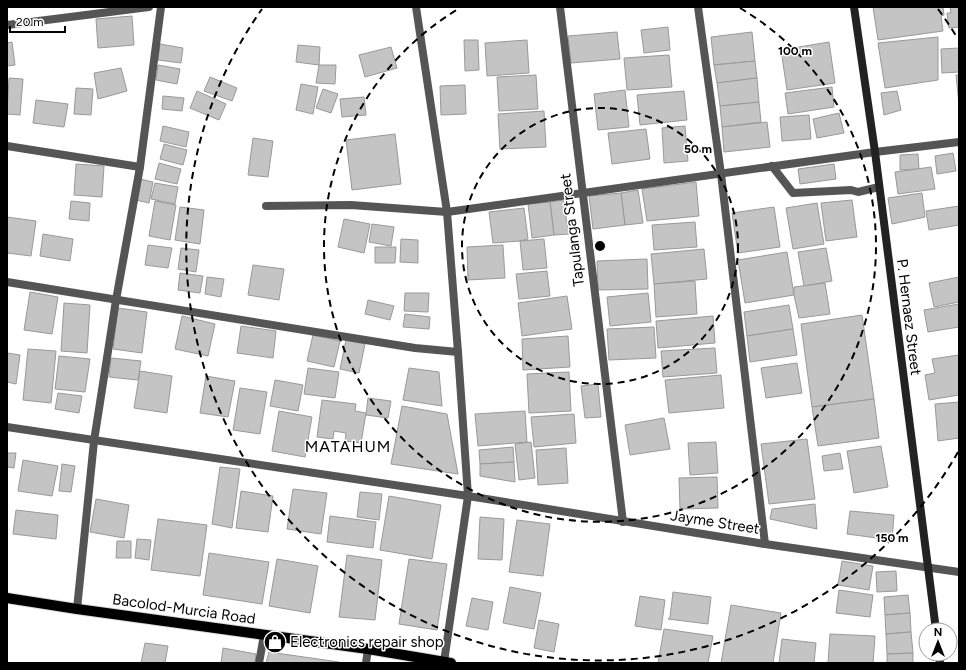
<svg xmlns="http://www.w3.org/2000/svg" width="966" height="670" font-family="Figtree,sans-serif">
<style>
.building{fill:#c4c4c4;stroke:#999}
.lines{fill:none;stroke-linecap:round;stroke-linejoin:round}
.primary-casing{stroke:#dbdbdb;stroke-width:12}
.service{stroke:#555;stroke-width:8}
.minor{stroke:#555;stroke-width:8}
.secondary{stroke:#222;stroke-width:8}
.primary{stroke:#000;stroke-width:10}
.ring{fill:none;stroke:#000;stroke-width:2;stroke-dasharray:7 5}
.labels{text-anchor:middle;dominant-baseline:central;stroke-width:3;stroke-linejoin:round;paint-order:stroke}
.street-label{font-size:15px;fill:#000;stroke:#fff}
.poi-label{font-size:15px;fill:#000;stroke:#fff;text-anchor:start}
.neighbourhood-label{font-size:16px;letter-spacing:1px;fill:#000;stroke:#fff}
.centre{fill:#000;stroke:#fff;stroke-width:2}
.ring-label{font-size:12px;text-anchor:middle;font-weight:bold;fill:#000;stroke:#fff;stroke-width:3;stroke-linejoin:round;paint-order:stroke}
</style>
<rect width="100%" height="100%" fill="#fff"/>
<g class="building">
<path d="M873,7H943L944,15L941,16L943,31L878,40Z"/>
<path d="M950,7H959V27L949,28L947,13H951Z"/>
<path d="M132,16L134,45L98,48L96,19Z"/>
<path d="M668,27L670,50L644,53L641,30Z"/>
<path d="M617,32L620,59L571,63L568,36Z"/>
<path d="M752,32L755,61L714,65L711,37Z"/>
<path d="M938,37V80L885,88L878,43Z"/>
<path d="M464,40H478L479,70L465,71Z"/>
<path d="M527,40L529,73L487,76L485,43Z"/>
<path d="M12,42L15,65L7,66V43Z"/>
<path d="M829,42L835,83L787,90L781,50Z"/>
<path d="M160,44L183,48L181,63L158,60Z"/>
<path d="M298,45L320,47L319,65L296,62Z"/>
<path d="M391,47L397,68L365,77L359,55Z"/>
<path d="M959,48V72L942,73L941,49Z"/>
<path d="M669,55L672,87L627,90L624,58Z"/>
<path d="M755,61L757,78L717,83L714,65Z"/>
<path d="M158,65L180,69L177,84L156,80Z"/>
<path d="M319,65H336L335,84L316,83Z"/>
<path d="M121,68L127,91L98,99L94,73Z"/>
<path d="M536,75L538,109L499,111L497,77Z"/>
<path d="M956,75H959V104Z"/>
<path d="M210,77L237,88L232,101L204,91Z"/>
<path d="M9,78L23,79L20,115L7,114Z"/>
<path d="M757,78L759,102L720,106L717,83Z"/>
<path d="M301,84L318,87L313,114L296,110Z"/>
<path d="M465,85L466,114L441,115L440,86Z"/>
<path d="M832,87L834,107L788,114L785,93Z"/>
<path d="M76,88L93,89L91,115L74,114Z"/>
<path d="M323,89L338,94L331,113L316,108Z"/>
<path d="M625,90L629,127L598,130L594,94Z"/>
<path d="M197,91L226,104L219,120L190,108Z"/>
<path d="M684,91L687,120L640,125L637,95Z"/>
<path d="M897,91L901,110L884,115L881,93Z"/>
<path d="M163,96L184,98L182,111L162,109Z"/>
<path d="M364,97L366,115L342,117L340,99Z"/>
<path d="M36,100L68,104L64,127L33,123Z"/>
<path d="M759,102L761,122L722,127L720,106Z"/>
<path d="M544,111L546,147L500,149L498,114Z"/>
<path d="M839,113L844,133L817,138L813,119Z"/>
<path d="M809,115L811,139L782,141L780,117Z"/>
<path d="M767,122L770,147L724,152L722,127Z"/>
<path d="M163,126L189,132L186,147L160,141Z"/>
<path d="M685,126L688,161L664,163L662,128Z"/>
<path d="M646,129L650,159L612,164L608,133Z"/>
<path d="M395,134L401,184L352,190L346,140Z"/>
<path d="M253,138L273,141L268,177L248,175Z"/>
<path d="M164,144L187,150L183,165L160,159Z"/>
<path d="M953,153L956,171L937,174L935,156Z"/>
<path d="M918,154L919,169L900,170V155Z"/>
<path d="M159,163L181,169L177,184L155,179Z"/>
<path d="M76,164L104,166L102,197L74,195Z"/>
<path d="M834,164L836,179L800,184L798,169Z"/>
<path d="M931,167L935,189L898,194L895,172Z"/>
<path d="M140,179L153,182L149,203L136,200Z"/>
<path d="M696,182L699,216L647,221L642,189Z"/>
<path d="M155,183L178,187L175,204L151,199Z"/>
<path d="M638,190L643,223L625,225L621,193Z"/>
<path d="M621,193L625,225L593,229L589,196Z"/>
<path d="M922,193L925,217L892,224L888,198Z"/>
<path d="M563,200L569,234L554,235L550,202Z"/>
<path d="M852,200L857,237L826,241L821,203Z"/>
<path d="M71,201L90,203L89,221L69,219Z"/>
<path d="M155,201L176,205L170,240L149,236Z"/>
<path d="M550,202L554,235L532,238L528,204Z"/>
<path d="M817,203L824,244L793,249L786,208Z"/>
<path d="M959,206V225L929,230L926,211Z"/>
<path d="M180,207L204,210L200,244L175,240Z"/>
<path d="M774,207L780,247L738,253L732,213Z"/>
<path d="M524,208L528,239L520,241L493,243L489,212Z"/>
<path d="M7,217L36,221L31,256L7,253Z"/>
<path d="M344,219L370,224L364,253L338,247Z"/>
<path d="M695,222L697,247L654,250L652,225Z"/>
<path d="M372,224L394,227L391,246L369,242Z"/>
<path d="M43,234L73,239L70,261L40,256Z"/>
<path d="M401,239L418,240V263L400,262Z"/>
<path d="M544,239L547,268L523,270L520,241Z"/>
<path d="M148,245L172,248L168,268L145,265Z"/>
<path d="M503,245L505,278L468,280L467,247Z"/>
<path d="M375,247H396L395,263H375Z"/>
<path d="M181,248L199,250L196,272L178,269Z"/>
<path d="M826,248L832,281L804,286L798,252Z"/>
<path d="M704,249L707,279L654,284L651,254Z"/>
<path d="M787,252L794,295L745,303L738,260Z"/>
<path d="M647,259L648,289L598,290L597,261Z"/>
<path d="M253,265L284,269L279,300L248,295Z"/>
<path d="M547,271L550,296L519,299L516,274Z"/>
<path d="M180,273L203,276L200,293L178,290Z"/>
<path d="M207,277L224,279L221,297L205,294Z"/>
<path d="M959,277V302L934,307L929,283Z"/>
<path d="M695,281L697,314L656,317L654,284Z"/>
<path d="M825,283L830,314L799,318L794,295V287Z"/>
<path d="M30,292L58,297L52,334L24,330Z"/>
<path d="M405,293H429L428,312L404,311Z"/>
<path d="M648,293L651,322L610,326L607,297Z"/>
<path d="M567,296L572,329L522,336L518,303Z"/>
<path d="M368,300L394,306L390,320L365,314Z"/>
<path d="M64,303L90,305L87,353L61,351Z"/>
<path d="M959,304V327L928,332L924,310Z"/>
<path d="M789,305L793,329L747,336L744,312Z"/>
<path d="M118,308L147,312L142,353L113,349Z"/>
<path d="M405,314L430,317L429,329L403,327Z"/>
<path d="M862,315L874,399L812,407L801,324Z"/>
<path d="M182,316L215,324L208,356L175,349Z"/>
<path d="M713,316L715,343L658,348L656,321Z"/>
<path d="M241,326L276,331L273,358L237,353Z"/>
<path d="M654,327L656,358L609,360L607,329Z"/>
<path d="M793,329L797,355L750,362L747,336Z"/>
<path d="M313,335L340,341L334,367L307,361Z"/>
<path d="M568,336L570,367L523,370L522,339Z"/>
<path d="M346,340L365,344L359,373L340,369Z"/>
<path d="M715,348L717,373L663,377L661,351Z"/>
<path d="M28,349L56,351L51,403L23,400Z"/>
<path d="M7,353L20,355L16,384L7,382Z"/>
<path d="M959,355V395L929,400L925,375L935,373L932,359Z"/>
<path d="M59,356L90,359L85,392L55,389Z"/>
<path d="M111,358L141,361L138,380L109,377Z"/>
<path d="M797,363L802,393L766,398L761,368Z"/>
<path d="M308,368L339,372L335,398L304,394Z"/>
<path d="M409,368L439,372L442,406L403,400Z"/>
<path d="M140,371L172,376L167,413L134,408Z"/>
<path d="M569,372L571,411L529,413L527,374Z"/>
<path d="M721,375L724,408L669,413L665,380Z"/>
<path d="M206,376L235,381L228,417L200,413Z"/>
<path d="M275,380L303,385L298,411L270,406Z"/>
<path d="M598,384L601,417L585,418L581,386Z"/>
<path d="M240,388L267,392L260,434L233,430Z"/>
<path d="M58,393L82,396L79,413L55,409Z"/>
<path d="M368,398L391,401L388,418L366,415Z"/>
<path d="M874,399L879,438L818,446L812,407Z"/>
<path d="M322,400L356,404L355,411L366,413L361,443L345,441L346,433L334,431L333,439L317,437Z"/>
<path d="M959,402V438L938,441L935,404Z"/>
<path d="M402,406L447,414L458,474L391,464Z"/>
<path d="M279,411L312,417L305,457L272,451Z"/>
<path d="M525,411L527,442L478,446L475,414Z"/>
<path d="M574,414L576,443L534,447L531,417Z"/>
<path d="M664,418L670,449L630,455L625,425Z"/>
<path d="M807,439L815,499L769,504L761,444Z"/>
<path d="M531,442L535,478L519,480L515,444Z"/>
<path d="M716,442L718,473L690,475L688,443Z"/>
<path d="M881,446L888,487L854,493L847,451Z"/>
<path d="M513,447L514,462L480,464L479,450Z"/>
<path d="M566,448L568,483L538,485L536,450Z"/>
<path d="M7,453H16L14,468L7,467Z"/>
<path d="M840,453L843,469L824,471L822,456Z"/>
<path d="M23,460L58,466L52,496L18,491Z"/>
<path d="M514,462L515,482L480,476V464Z"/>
<path d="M62,464L75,466L71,492L59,491Z"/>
<path d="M220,467L240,469L232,528L212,524Z"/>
<path d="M717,477L718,508L680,509L679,478Z"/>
<path d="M293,489L327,493L321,534L287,529Z"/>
<path d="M241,491L273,496L268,532L236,528Z"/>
<path d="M360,492L382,494L379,520L357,517Z"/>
<path d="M389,496L441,505L432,559L380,550Z"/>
<path d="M96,499L129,505L124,538L90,532Z"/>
<path d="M815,504L817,529L770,519L772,509Z"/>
<path d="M16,510L58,515L56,539L13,534Z"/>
<path d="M850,511L894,515L892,540L847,534Z"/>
<path d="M330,516L376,522L373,548L327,542Z"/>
<path d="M480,517L504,519L502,560L478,559Z"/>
<path d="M158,519L207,525L200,576L151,570Z"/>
<path d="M517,520L550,524L543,576L509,572Z"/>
<path d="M137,539L151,540L149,560L135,558Z"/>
<path d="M117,541H131V558H116Z"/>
<path d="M209,553L269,562L262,604L203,595Z"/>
<path d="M347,555L382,560L375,620L339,617Z"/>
<path d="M277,559L318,566L310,613L269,606Z"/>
<path d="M409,559L447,564L437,630L399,624Z"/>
<path d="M842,561L873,566L869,590L838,585Z"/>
<path d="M896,571L897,591L877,592L876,572Z"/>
<path d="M510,587L541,593L534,629L503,623Z"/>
<path d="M839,590L873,595L870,617L836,613Z"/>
<path d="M673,592L711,597L708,624L668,619L670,617Z"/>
<path d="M908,595L910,613L885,615L884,597Z"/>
<path d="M640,596L665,600L661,630L635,626Z"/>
<path d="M472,598L493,602L488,630L466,626Z"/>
<path d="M731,605L781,613L773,663H721Z"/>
<path d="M910,613L911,632L886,634L885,615Z"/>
<path d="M539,620L559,624L554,652L534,648Z"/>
<path d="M664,629L713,636L708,663H658Z"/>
<path d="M911,632L913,653L887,654L886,634Z"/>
<path d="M830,634L875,636L873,663H828Z"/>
<path d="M782,639L816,643L814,663H779Z"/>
<path d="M145,643L168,646L165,663H141Z"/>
<path d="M223,648L256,654L255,663H221Z"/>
<path d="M269,652L339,662L338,663H266Z"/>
<path d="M913,653V663H887V654Z"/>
</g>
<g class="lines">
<g class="primary-casing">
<path id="primary" d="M7,598L77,609L368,649L451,663"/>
</g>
<path class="service" d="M772,166L793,193L851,190L858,192L879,187"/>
<g class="minor">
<path d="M560,7L623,522"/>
<path d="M698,7L721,174L765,544"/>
<path d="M7,25L149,7"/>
<path d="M7,146L140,167"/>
<path d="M266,206L351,205L447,212L875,152L959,142"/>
<path d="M7,282L415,348L458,352L447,212L416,7"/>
<path d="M7,427L468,496L765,544L959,572"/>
<path d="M77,609L94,441L116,300L140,167L161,7"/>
<path d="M444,662L468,496L458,352"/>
<path d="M259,663L264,635"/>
<path d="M366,663L368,649"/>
</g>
<g class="secondary">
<path d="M854,7L875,152L936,630"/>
<path d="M939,654L940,663"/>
</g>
<use href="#primary" class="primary"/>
</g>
<g class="ring">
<circle cx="600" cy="246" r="138"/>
<path d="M740 8A276 276 0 1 1 460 8"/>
<path d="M958 452A413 413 0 1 1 262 9M938 9A413 413 0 0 1 958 39"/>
</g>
<defs>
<g id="shop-disc" transform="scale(1.15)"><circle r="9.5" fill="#000" stroke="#fff"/><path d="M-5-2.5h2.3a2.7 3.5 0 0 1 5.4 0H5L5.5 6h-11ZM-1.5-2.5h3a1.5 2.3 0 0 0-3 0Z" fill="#fff"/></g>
</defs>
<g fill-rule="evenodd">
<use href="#shop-disc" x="275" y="642"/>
</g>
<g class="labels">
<g class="street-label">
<text transform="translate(572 230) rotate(-97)">Tapulanga Street</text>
<text transform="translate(909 317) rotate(83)">P. Hernaez Street</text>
<text transform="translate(715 522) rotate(9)">Jayme Street</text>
<text transform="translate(184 609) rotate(8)">Bacolod-Murcia Road</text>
</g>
<g class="poi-label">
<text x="290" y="642">Electronics repair shop</text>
</g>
<g class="neighbourhood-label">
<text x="348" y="446">MATAHUM</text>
</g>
</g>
<circle cx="600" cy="246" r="6" class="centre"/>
<g class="ring-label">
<text x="795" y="55">100 m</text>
<text x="698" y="153">50 m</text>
<text x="892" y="542">150 m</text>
</g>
<rect width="966" height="670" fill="none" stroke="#000000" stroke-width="16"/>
<g transform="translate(938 642)"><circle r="19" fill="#ffffff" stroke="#999999"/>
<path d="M0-3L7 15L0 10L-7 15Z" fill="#000000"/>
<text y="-6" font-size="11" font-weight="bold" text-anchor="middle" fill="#000000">N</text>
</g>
<path d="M10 26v6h55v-6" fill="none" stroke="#000000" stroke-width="2"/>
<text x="16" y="26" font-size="12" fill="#000000" stroke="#ffffff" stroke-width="3" paint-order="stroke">20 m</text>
</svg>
